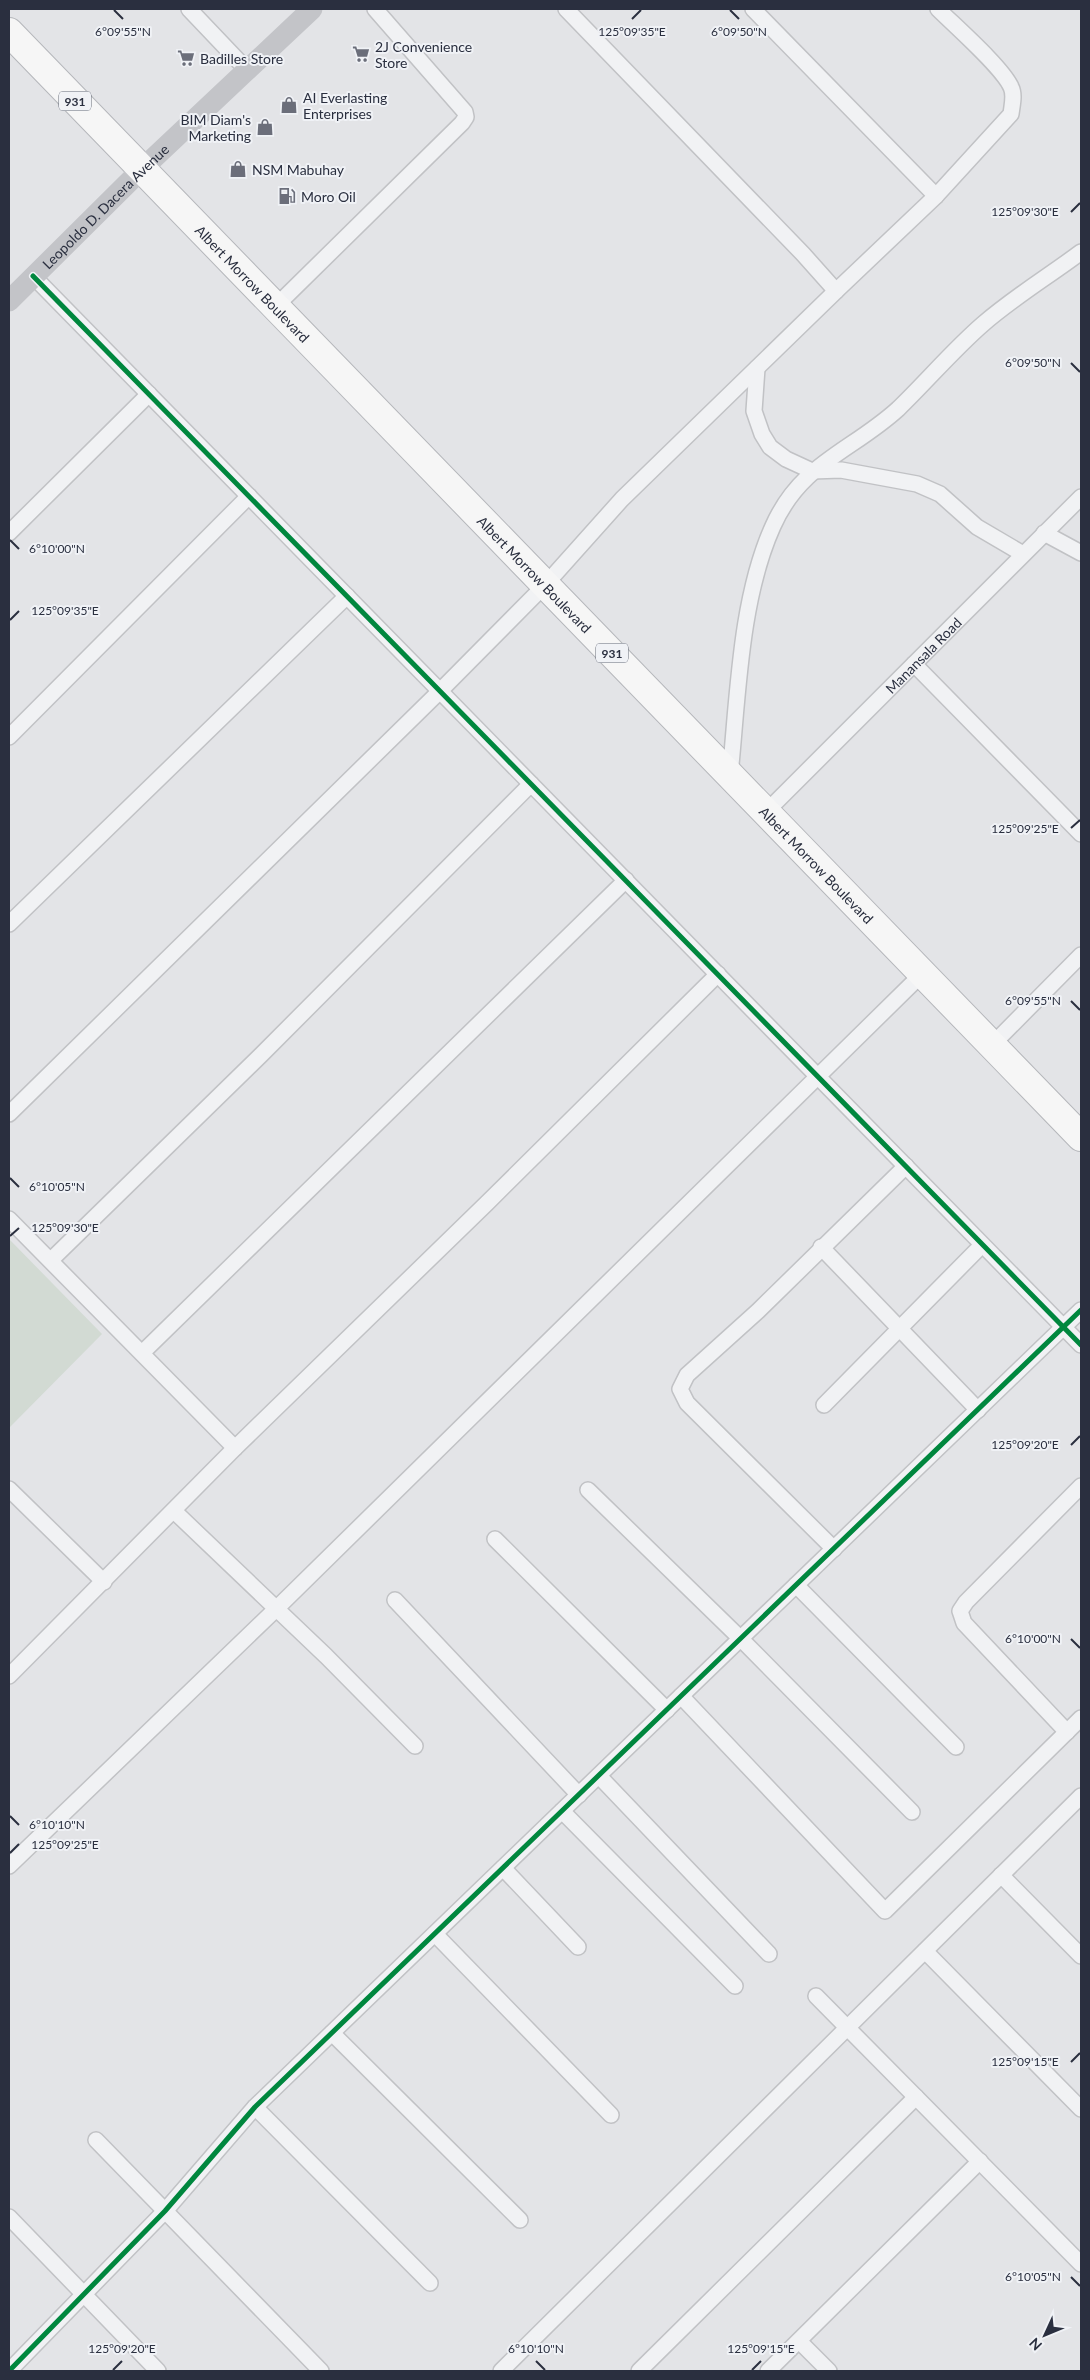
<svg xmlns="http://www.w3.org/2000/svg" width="1090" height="2380" font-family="Lato,sans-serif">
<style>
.green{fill:#d2dad3}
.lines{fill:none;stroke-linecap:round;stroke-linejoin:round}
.street-casing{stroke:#c1c2c5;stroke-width:18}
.highway-casing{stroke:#b5b7bb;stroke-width:30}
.street{stroke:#f1f2f4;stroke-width:15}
.secondary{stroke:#c3c4c8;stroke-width:21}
.highway{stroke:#f6f6f6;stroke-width:28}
.cycleway-casing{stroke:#f0f2f6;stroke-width:8}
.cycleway{stroke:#00873e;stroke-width:5}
.ticks{fill:none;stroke:#2a2f3f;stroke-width:2}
.labels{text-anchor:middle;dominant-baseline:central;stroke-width:4;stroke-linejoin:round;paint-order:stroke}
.shield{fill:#f0f2f6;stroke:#656a76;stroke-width:1}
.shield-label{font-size:12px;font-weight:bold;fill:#2a2f3f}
.poi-label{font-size:14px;fill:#2a2f3f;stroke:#f0f2f6;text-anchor:start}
.street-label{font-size:14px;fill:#2a2f3f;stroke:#f0f2f6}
.ticks-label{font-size:12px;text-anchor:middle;fill:#2a2f3f;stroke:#f0f2f6;stroke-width:4;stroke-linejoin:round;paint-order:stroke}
</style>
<rect width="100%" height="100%" fill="#e3e4e7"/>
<path class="green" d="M9,1239L102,1334L9,1428Z"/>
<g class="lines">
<g class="street-casing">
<g id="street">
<path d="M189,9L248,71"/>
<path d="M566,9L803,254L836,291L936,196L1011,114C1012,105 1015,95 1011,87C1002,67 955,26 938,9"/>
<path d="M753,9L936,196"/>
<path d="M33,276L1081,1345"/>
<path d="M276,306L462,123L466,117L465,112L375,9"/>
<path d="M757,368L754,411L762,434L770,447L786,459L812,471L841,470L917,484L940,494L977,527L1023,554"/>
<path d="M9,533L149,394"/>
<path d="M1044,533L1081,553"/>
<path d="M914,664L1081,834"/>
<path d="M9,737L249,496"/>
<path d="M730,775C738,696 740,599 773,526C801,463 852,451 898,409C927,381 953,350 983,324C1014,297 1049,276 1081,252"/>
<path id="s1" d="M766,812L1081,497"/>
<path d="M9,924L347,596"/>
<path d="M992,1045L1081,955"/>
<path d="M9,1114L440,691L546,584L622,499L836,291"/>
<path d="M9,1219L235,1448"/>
<path d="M821,1247L978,1410"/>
<path d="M51,1260L261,1055L531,784"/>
<path d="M142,1353L626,880"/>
<path d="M824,1405L982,1245"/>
<path d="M9,1489L104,1582"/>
<path d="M588,1490L741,1639L912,1812"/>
<path d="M174,1511L326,1656L415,1746"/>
<path d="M495,1539L667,1710"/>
<path d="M834,1549L687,1403L680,1389L687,1375L758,1311L906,1166"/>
<path d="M796,1585L956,1747"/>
<path d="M395,1600L579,1795"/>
<path d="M9,1676L235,1448L487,1203L718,974"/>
<path d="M681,1696L885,1911L1081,1718"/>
<path d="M1067,1732L964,1623L960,1611L966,1602L1081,1486"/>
<path d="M599,1776L769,1954"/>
<path d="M562,1811L735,1986"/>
<path d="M9,1866L276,1609L923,973"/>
<path d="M503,1868L578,1947"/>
<path d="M1001,1875L1081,1956"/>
<path d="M435,1934L611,2115"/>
<path d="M925,1951L1081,2109"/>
<path d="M816,1996L1081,2264"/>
<path d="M332,2033L520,2220"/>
<path d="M255,2107L430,2283"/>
<path d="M96,2140L321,2371"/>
<path d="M9,2217L158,2371"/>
<path d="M799,2341L829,2371"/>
<path d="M9,2371L165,2211L255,2107L1081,1310"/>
<path d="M501,2371L1081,1796"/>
<path d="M639,2371L916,2097"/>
<path d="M768,2371L980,2161"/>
</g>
</g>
<g class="highway-casing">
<g id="highway">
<path id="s3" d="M9,32L1081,1137"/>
</g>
</g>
<use href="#street" class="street"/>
<path class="secondary" id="s2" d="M9,301L142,169L312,9"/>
<use href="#highway" class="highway"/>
<g class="cycleway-casing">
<g id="cycleway">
<path d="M33,276L1081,1345"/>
<path d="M9,2371L165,2211L255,2107L1081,1310"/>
</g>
</g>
<use href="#cycleway" class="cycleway"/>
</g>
<path class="ticks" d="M114,10L123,19M730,10L739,19M632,19L641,10M1071,212L1080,203M1071,363L1080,372M10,540L19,549M10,620L19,611M1071,828L1080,820M1071,1001L1080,1010M10,1178L19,1187M10,1236L19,1228M1071,1445L1080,1436M1071,1639L1080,1648M10,1816L19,1825M10,1853L19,1844M1071,2062L1080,2053M1071,2277L1080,2286M536,2361L545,2370M113,2370L122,2361M752,2370L761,2361"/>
<defs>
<g id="supermarket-bare" transform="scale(1.35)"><path d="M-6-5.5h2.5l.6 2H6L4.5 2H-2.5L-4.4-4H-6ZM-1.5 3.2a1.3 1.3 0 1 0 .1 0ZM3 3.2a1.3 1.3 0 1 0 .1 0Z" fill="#6b6e7a" stroke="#f0f2f6" stroke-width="2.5" paint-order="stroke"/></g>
<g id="shop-bare" transform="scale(1.35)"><path d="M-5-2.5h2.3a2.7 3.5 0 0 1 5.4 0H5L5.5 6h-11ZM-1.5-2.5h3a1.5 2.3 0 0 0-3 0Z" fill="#6b6e7a" stroke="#f0f2f6" stroke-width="2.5" paint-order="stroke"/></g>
<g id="fuel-bare" transform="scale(1.35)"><path d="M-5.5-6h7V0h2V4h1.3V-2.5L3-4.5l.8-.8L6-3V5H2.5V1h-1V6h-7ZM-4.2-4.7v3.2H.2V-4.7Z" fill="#6b6e7a" stroke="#f0f2f6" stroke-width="2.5" paint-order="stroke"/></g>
</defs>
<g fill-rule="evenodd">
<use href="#supermarket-bare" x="361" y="54"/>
<use href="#supermarket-bare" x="186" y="58"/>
<use href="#shop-bare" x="289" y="105"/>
<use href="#shop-bare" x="265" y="127"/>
<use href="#shop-bare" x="238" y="169"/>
<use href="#fuel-bare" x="287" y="196"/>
</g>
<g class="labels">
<g class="shield">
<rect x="59" y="91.5" width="32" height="19" rx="4"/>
<rect x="596" y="643.5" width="32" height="19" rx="4"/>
</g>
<g class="shield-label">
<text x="75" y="101">931</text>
<text x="612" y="653">931</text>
</g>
<g class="poi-label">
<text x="375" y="46">2J Convenience<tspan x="375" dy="16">Store</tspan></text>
<text x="200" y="58">Badilles Store</text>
<text x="303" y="97">AI Everlasting<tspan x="303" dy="16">Enterprises</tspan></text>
<text x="251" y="119" text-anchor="end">BIM Diam's<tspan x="251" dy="16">Marketing</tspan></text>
<text x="252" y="169">NSM Mabuhay</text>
<text x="301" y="196">Moro Oil</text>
</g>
<g class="street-label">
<text stroke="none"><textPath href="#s2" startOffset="135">Leopoldo D. Dacera Avenue</textPath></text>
<text stroke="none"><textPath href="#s3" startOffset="350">Albert Morrow Boulevard</textPath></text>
<text stroke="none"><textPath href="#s3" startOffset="755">Albert Morrow Boulevard</textPath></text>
<text stroke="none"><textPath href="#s1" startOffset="222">Manansala Road</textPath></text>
<text stroke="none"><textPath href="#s3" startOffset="1160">Albert Morrow Boulevard</textPath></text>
</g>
</g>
<g class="ticks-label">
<text x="632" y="36">125°09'35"E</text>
<text x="123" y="36">6°09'55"N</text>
<text x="739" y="36">6°09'50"N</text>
<text x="1025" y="216">125°09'30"E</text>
<text x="1033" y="367">6°09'50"N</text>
<text x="57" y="553">6°10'00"N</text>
<text x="65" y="615">125°09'35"E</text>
<text x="1025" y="833">125°09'25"E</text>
<text x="1033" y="1005">6°09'55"N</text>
<text x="57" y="1191">6°10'05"N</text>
<text x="65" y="1232">125°09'30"E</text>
<text x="1025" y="1449">125°09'20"E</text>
<text x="1033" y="1643">6°10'00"N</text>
<text x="57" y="1829">6°10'10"N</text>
<text x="65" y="1849">125°09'25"E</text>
<text x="1025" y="2066">125°09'15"E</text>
<text x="1033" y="2281">6°10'05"N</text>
<text x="536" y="2353">6°10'10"N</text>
<text x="122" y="2353">125°09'20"E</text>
<text x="761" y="2353">125°09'15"E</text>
</g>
<rect width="1090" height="2380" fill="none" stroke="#2a2f3f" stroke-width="20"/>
<g transform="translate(1045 2335) rotate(226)" stroke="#f0f2f6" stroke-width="4" paint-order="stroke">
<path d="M0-4L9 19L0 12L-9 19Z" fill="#2a2f3f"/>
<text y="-8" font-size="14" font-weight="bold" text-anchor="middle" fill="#2a2f3f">N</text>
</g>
</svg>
